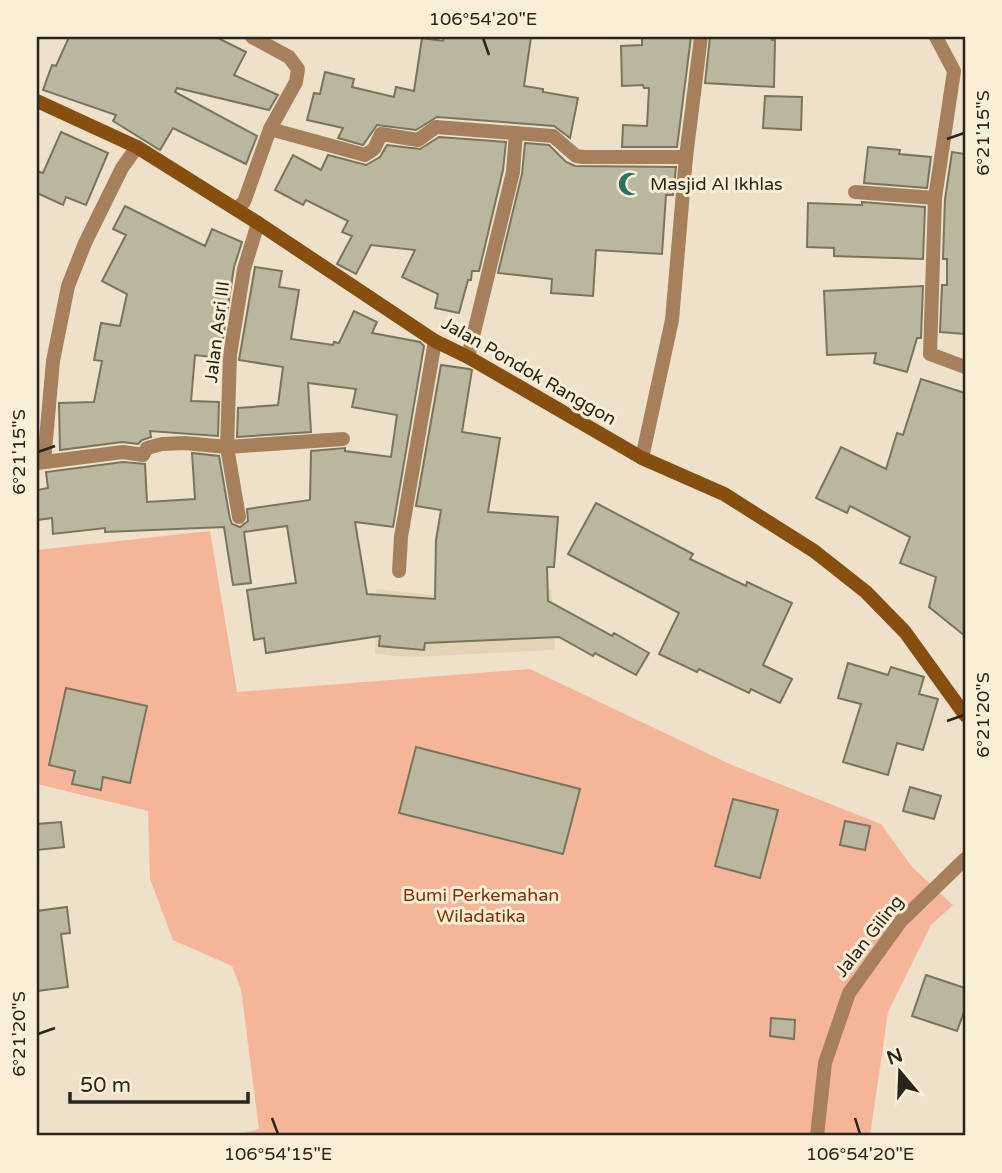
<svg xmlns="http://www.w3.org/2000/svg" width="1002" height="1173" font-family="'Varela Round',sans-serif">
<style>
.built{fill:#e4d3b5}
.green{fill:#f5b599}
.building{fill:#bab79e;stroke:#78755e;stroke-width:2}
.lines{fill:none;stroke-linecap:round;stroke-linejoin:round}
.street{stroke:#a6805d;stroke-width:14}
.secondary{stroke:#864f10;stroke-width:14}
.ticks{fill:none;stroke:#29241c;stroke-width:2.5}
.labels{text-anchor:middle;dominant-baseline:central;stroke-width:6;stroke-linejoin:round;paint-order:stroke}
.poi-label{font-size:18px;fill:#29241c;stroke:#fbeed6;text-anchor:start}
.street-label{font-size:18px;fill:#29241c;stroke:#fbeed6}
.park-label{font-size:18px;fill:#813203;stroke:#fbeed6}
.neatline{fill:none;stroke:#29241c;stroke-width:2.5}
.ticks-label{font-size:18px;text-anchor:middle;fill:#29241c}
</style>
<rect width="100%" height="100%" fill="#eee0c9"/>
<path class="built" d="M376,589L441,596L551,589L555,650L413,657L375,654Z"/>
<path class="green" d="M210,531L237,692L530,669L732,765L881,824L912,867L953,905L931,925L888,1012L870,1136H233L259,1129L241,989L232,966L173,940L150,879L148,811L37,784V550Z"/>
<g class="building">
<path d="M69,37H216L246,52L234,75L278,95L269,110L177,88L175,92L257,136L246,164L173,128L160,150L113,121L116,115L43,90L52,65L56,66Z"/>
<path d="M444,37H531L524,86L543,89V92L578,98L570,138L554,126L437,117L416,130L377,125L363,145L338,138L343,128L307,120L314,93L320,94L325,72L354,79L352,87L394,97L396,87L414,91L422,38L443,41Z"/>
<path d="M642,37H691L677,147H622L623,125L647,126L649,88H644L643,85L622,86L621,46L642,45Z"/>
<path d="M710,37H772V40H775L774,87L705,83Z"/>
<path d="M765,96L802,97L801,130L763,128Z"/>
<path d="M61,132L108,153L86,205L66,197L63,205L37,193V171L43,173Z"/>
<path d="M439,137L506,142L503,170L479,271H472L471,280H468L459,313L435,308L438,294L402,277L415,250L371,245L356,274L337,264L352,236L342,232L348,221L306,200L303,205L275,190L293,155L321,170L328,155L366,165L380,157L387,145L420,149Z"/>
<path d="M525,143L549,145L566,162L575,166L676,167L673,195H666L662,254L596,250L593,296L551,293L552,279L498,273L522,174Z"/>
<path d="M868,147L900,150L899,154L931,157L927,188L864,183Z"/>
<path d="M952,152L965,154V334L940,332L942,285H947V259H943L945,199Z"/>
<path d="M862,202L925,207L923,259L834,256V248L807,247L808,203L862,205Z"/>
<path d="M125,206L205,246L212,229L242,242L234,267L220,358L195,355L191,401L219,402L218,436L150,431L151,437L142,440L138,444L122,442L60,450L59,403L94,402L102,361L94,360L101,323L120,326L127,294L102,281L126,235L113,229Z"/>
<path d="M255,267L282,271L279,287L299,290L291,339L333,345L334,342L339,343L354,311L377,322L372,333L420,342L424,346L393,527L355,522L367,594L435,599L436,540L441,510L416,506L441,365L469,369L472,370L462,432L500,438L488,512L558,517L554,567H547L548,601L612,636L614,633L649,653L636,675L595,653L593,656L559,637L425,643L424,650L379,646L380,636L266,653L264,638L254,640L247,590L296,583L287,526L244,532L251,583L233,585L224,527L105,532V528L53,534L52,518L37,520V490L48,488L46,472L123,462L145,464L147,502L195,499L192,453L219,456L230,519L232,524L240,527L248,521L247,509L310,500L311,451L345,448V451L391,457L397,415L352,407L356,389L308,383L311,432L237,437L238,408L278,405L283,367L239,360Z"/>
<path d="M923,286L921,338H917L907,372L874,363L876,353L827,355L824,291Z"/>
<path d="M921,379L965,393V636L929,607L936,577L900,563L910,537L850,506L847,513L816,498L841,447L886,469L897,433L903,435Z"/>
<path d="M596,503L693,554L690,559L746,586L747,582L792,603L763,665L792,679L780,703L751,689L749,693L699,669L697,672L659,654L679,613L568,554Z"/>
<path d="M848,663L888,675L891,667L924,677L919,694L938,699L923,750L897,743L888,775L843,762L861,704L838,698Z"/>
<path d="M66,688L147,706L130,783L103,777L101,790L72,784L75,771L49,765Z"/>
<path d="M416,747L580,789L563,854L399,813Z"/>
<path d="M910,787L941,796L934,819L903,811Z"/>
<path d="M733,799L778,810L760,878L715,866Z"/>
<path d="M845,821L870,826L865,850L840,845Z"/>
<path d="M61,822L64,847L37,850V824Z"/>
<path d="M67,907L70,933L61,934L68,987L37,991V911Z"/>
<path d="M926,975L965,988V1009L957,1031L912,1016Z"/>
<path d="M771,1018L795,1020L794,1039L770,1036Z"/>
</g>
<g class="lines">
<g class="street">
<path d="M936,37L954,71L935,198L930,354L965,367"/>
<path d="M270,129L365,155L374,149L381,134L418,140L436,127L553,136L576,156L583,157H686"/>
<path d="M855,192L935,198"/>
<path d="M236,209L244,202L270,129L296,82L298,69L289,57L252,37"/>
<path d="M468,357L513,172L516,133"/>
<path d="M642,458L672,320L686,157L701,37"/>
<path d="M44,462L53,361L68,286L85,243L122,168L137,147"/>
<path d="M37,463L123,452L143,455L147,448L162,444L185,443L227,447L343,439"/>
<path d="M239,517L227,447L230,355L244,269L258,223"/>
<path d="M399,571L401,537L435,341"/>
<path d="M817,1136L825,1063L849,993L901,921L965,859"/>
</g>
<path class="secondary" d="M37,101L137,147L258,223L435,341L468,357L642,458L724,494L814,551L866,592L905,632L965,715"/>
</g>
<path class="ticks" d="M483,38L489,55M947,139L964,133M38,452L55,446M947,721L964,715M38,1034L55,1028M272,1118L278,1134M855,1118L860,1134"/>
<defs>
<g id="mosque-bare" transform="scale(1.89)"><path d="M3.5-4.9A6 6 0 1 0 3.5 4.9A5 5 0 1 1 3.5-4.9Z" fill="#2d7164" stroke="#fbeed6" stroke-width="2.5" paint-order="stroke"/></g>
</defs>
<g fill-rule="evenodd">
<use href="#mosque-bare" x="630" y="184"/>
</g>
<g class="labels">
<g class="poi-label">
<text x="650" y="184">Masjid Al Ikhlas</text>
</g>
<g class="street-label">
<text transform="translate(217 332) rotate(-83)">Jalan Asri III</text>
<text transform="translate(529 371) rotate(30)">Jalan Pondok Ranggon</text>
<text transform="translate(869 936) rotate(-52)">Jalan Giling</text>
</g>
<g class="park-label">
<text x="481" y="895">Bumi Perkemahan<tspan x="481" dy="21">Wiladatika</tspan></text>
</g>
</g>
<rect width="1002" height="1173" fill="none" stroke="#fbeed6" stroke-width="77"/>
<g transform="translate(900 1072) rotate(341)" stroke="#fbeed6" stroke-width="5" paint-order="stroke">
<path d="M0-5L12 26L0 18L-12 26Z" fill="#29241c"/>
<text y="-10" font-size="19" font-weight="bold" text-anchor="middle" fill="#29241c">N</text>
</g>
<path d="M70 1092v10h178v-10" fill="none" stroke="#29241c" stroke-width="3.5"/>
<text x="80" y="1092" font-size="21" fill="#29241c" stroke="#fbeed6" stroke-width="5" paint-order="stroke">50 m</text>
<rect x="38" y="38" width="926" height="1096" class="neatline"/>
<g class="ticks-label">
<text x="483" y="25">106°54'20"E</text>
<text transform="translate(983 133) rotate(-90)" y="6">6°21'15"S</text>
<text transform="translate(19 452) rotate(-90)" y="6">6°21'15"S</text>
<text transform="translate(983 715) rotate(-90)" y="6">6°21'20"S</text>
<text transform="translate(19 1034) rotate(-90)" y="6">6°21'20"S</text>
<text x="278" y="1160">106°54'15"E</text>
<text x="860" y="1160">106°54'20"E</text>
</g>
</svg>
